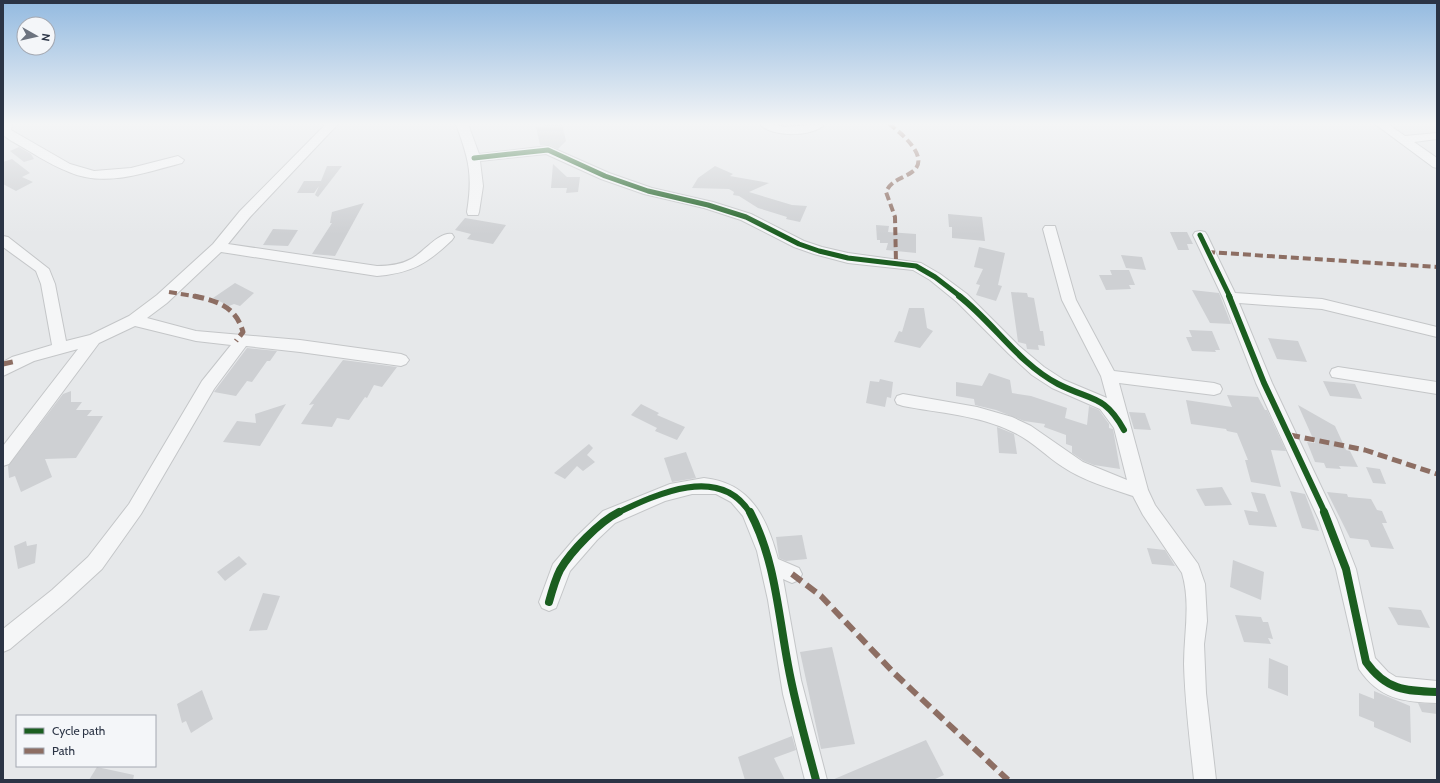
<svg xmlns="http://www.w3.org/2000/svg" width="1440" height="783" font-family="Cabin,sans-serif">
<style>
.building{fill:#ced0d3}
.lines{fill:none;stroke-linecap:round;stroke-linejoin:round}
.minor-casing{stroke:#c4c6c8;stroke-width:2}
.minor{fill:#f5f6f7;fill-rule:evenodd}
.quiet-far2{stroke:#8d6e63;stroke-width:4;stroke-dasharray:8 4;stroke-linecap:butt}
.quiet-far1{stroke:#8d6e63;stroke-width:5;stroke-dasharray:10 5;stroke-linecap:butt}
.quiet{stroke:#8d6e63;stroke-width:6;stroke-dasharray:12 6;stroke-linecap:butt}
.cycleway-far2-casing{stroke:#f4f6f9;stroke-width:7}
.cycleway-far1-casing{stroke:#f4f6f9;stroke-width:8}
.cycleway-casing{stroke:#f4f6f9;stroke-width:10}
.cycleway-far2{stroke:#1b5e20;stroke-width:5}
.cycleway-far1{stroke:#1b5e20;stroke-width:6}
.cycleway{stroke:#1b5e20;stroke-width:8}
</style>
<rect width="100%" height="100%" fill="#e6e8ea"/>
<g class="building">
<path d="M553,124H562L566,141L558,149L549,145H540L536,127Z"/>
<path d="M19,147L31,154L34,159L24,162L10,151Z"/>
<path d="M12,159L30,173L22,177L33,182L16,191L3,184V162Z"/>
<path d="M553,164L567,177H580L578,192L566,193L567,188H551Z"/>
<path d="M327,166H342L318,197L315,195L319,186L314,193H297L304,181H321Z"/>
<path d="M715,166L733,174L730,176L769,183L749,192L792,205L807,206L800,222L786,219L787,217L758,208L739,196L733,195L734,192L729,189L692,188L698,178Z"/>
<path d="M364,203L335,256L312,254L332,223H330L332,212Z"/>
<path d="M948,214L982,217L985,241L952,238V227H949Z"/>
<path d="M465,218L506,225L493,244L467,239L471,234L455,230Z"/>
<path d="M876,225L889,226L888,232L916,234V253L886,250L888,243H880V240H877Z"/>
<path d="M273,229L298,230L288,246L263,245Z"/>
<path d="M1170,232H1187L1193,244H1187L1189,250H1178Z"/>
<path d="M979,247L1005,253L998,285L1002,286L996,301L976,295L980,285L976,284L983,269L974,267Z"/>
<path d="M1121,255L1142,257L1146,270L1126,268Z"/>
<path d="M1110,270H1129L1135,285H1129L1131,289L1106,290L1099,275H1112Z"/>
<path d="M235,283L254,293L240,306L234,304L229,306L213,298Z"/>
<path d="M1192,290L1219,293L1231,324L1210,323Z"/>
<path d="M1011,292L1027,293L1028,297L1034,298L1040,331H1043L1045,346L1038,345L1039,350L1027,349L1026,344L1018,342Z"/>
<path d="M909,308H924L927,328L933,331L920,348L894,342L899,331L902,332Z"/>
<path d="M1189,330L1212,331L1220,350H1215L1216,352L1192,351L1186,337H1192Z"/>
<path d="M1268,338L1298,341L1307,362L1277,359Z"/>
<path d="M247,348L277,351L270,361H267L252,382L247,381L236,396L214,392Z"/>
<path d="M343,360L397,367L382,387L374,385L367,398L365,397L349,420L337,418L332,427L301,424L314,404L309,405Z"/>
<path d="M989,373L1010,380L1012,393L1031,396L1067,408L1065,418L1087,425L1089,406L1099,410L1109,424V428L1113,429L1120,469L1094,465L1084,461L1072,453V446L1066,444V435L1044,427L1045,424L1024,421L996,410L975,405L974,399L956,396V382L982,386Z"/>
<path d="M880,379L893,382L891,398L887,397L885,407L866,403L870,381L879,382Z"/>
<path d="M1323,381L1355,384L1362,399L1330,396Z"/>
<path d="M71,391V402H82L76,410H92L87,416H103L76,458L45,459L52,477L21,492L15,476L9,478L8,466L63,394Z"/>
<path d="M1227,395L1258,397L1265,410H1267L1286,451L1271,450L1281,487L1251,482L1245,460H1248L1237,433L1227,431L1226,429L1191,424L1186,400L1232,407Z"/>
<path d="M286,404L260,446L223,442L237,421L256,423L255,414Z"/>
<path d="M641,404L659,413L657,415L685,427L677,440L655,431L657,428L631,415Z"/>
<path d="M1298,405L1335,426L1346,450L1350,451L1358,467L1339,466L1341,469L1326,468L1324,463L1315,462L1307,442L1315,443Z"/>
<path d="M1129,412L1145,413L1151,430L1134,429Z"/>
<path d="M997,427L1014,434L1017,454L999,453Z"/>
<path d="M589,444L593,448L587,455L595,462L583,471L577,466L565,479L554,473Z"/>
<path d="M686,452L696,478L672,482L664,458Z"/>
<path d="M1366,467L1380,469L1386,484L1373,483Z"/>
<path d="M1222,487L1232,505L1205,506L1196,489Z"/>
<path d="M1290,491L1305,494L1319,531L1302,528Z"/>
<path d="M1251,492L1265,494L1277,527L1249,525L1244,510L1258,512Z"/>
<path d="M1327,492L1347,494L1348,497L1371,499L1377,510L1382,511L1387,523H1382L1394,549L1371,547L1368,540L1350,538Z"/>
<path d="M802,535L807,559L786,561L779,558L776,537Z"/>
<path d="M26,541L27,546L37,544L35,563L18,569L14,546Z"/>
<path d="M1147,548L1165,550L1175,566L1152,564Z"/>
<path d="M239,556L247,564L225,581L217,572Z"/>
<path d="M1233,560L1264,572L1261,600L1230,587Z"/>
<path d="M263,593L280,596L267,630L249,631Z"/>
<path d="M1388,607L1421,610L1430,628L1398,625Z"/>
<path d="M1235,615L1261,617L1263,622H1268L1273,639L1268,638L1271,644L1244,642Z"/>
<path d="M832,647L855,744L821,749L800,652Z"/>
<path d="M1269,658L1288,666V696L1268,688Z"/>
<path d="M202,690L213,719L191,733L186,721L182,723L177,704Z"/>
<path d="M1374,691L1410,706L1411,743L1374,727V722L1359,716V693L1374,699Z"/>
<path d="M1418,703L1437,704V714L1422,712Z"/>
<path d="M792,736L796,750L774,758L785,780H745L738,757Z"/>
<path d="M926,740L944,775L933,780H832Z"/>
<path d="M97,767L134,775L133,780H89Z"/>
</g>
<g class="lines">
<g class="minor-casing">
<g id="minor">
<path d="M3,124H12L11,130L70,164L94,171L131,168L178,156L184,160L182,163C146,172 106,188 69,172C48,164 30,151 10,140L3,135Z"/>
<path d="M326,124H338L250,217L228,244L377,266C389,266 400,265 411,259C423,253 439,231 452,234L454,237L452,240C427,264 411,273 377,276L221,252L167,303L147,318L196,331L300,340L401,354L406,356L409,360L406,364L401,366L300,352L246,346L214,389L141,514L102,569L66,602L10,649L3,652V629L52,590L88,557L129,504L202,381L231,345L196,341L135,326L99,343L9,464L3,466V446L78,349L34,361L3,376V362L12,357L52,345L41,284L36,271L3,247V236L8,237L49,269L55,284L66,341L90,335L129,316L157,295L213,244L240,211Z"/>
<path d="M456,124H468L479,154L548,146L609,173L652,188L713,202L751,214L804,241L822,247L848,253L921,263L940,274L967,294L1019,346L1044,367L1064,380L1107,398L1101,376L1062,300L1043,229L1045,226H1055L1076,300L1114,371L1214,383L1220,385L1222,389L1220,393L1214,395L1119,383L1148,490L1155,505L1198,564L1205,584L1207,621L1204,644L1206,693L1216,780H1194C1190,741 1185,703 1184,664C1184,634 1191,603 1182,573L1143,515L1133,496C1109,488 1084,481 1063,467C1046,456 1031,440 1013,432C979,415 939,413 903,406L897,404L895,400L897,396L903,394L977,407L1012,417L1031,426L1083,462L1127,480L1114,428L1100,409L1052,388L1032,375L1009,354L957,302L930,280L913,270L848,263L814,254L794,247L741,220L704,208L644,194L601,179L546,154L480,161L483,186L479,212L478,215H468L467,212C473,174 469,160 456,124Z"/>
<path d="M760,124H774L784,127L825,124C814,137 771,138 760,124Z"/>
<path d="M1375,124H1388L1405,136L1437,133V139L1414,142L1437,158V168L1433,167Z"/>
<path d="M1200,231L1205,232L1207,235L1235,293L1322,299L1437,327V337L1322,309L1239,303L1272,383L1337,520L1356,569L1375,658L1388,672L1396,677L1437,681V703C1403,702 1379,699 1359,669L1336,569L1319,520L1256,383L1223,298L1193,235L1195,232Z"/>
<path d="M1338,367L1437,382V394L1332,377L1330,373L1332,369Z"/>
<path d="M704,478C751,483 767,518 778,559L799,568L802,574L799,580L792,583L783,579L801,680L827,780H805L783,694L768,600L757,551L743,516L731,502L716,494H692L665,501L615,523L597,540L570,571L556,608L549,611L542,608L539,602L553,564L576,537L603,511L670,484Z"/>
</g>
</g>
<use href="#minor" class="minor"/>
<g class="quiet-far2">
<path d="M889,124C900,132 932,158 912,172C902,179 891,180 886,192L895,217L896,263"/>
<path d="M1207,252L1437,267"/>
<path d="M169,292L199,297"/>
</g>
<g class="quiet-far1">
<path d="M194,296C218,301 236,307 243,332L236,341"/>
<path d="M3,364L17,361"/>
<path d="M1290,435L1365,450L1437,474"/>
</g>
<path class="quiet" d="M792,574L821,596L895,674L1008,780"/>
<g class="cycleway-far2-casing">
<g id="cycleway-far2">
<path d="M474,158L548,150L605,176L648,191L708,205L746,217L799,244L819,251L848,258L916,266L935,277L961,297"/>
<path d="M1200,235L1230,297"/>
</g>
</g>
<g class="cycleway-far1-casing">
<g id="cycleway-far1">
<path d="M959,296C994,323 1018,363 1058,384C1091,401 1104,394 1124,430"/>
<path d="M1229,296L1264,383L1325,513"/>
<path d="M617,513C657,494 720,464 750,513"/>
</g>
</g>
<g class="cycleway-casing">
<g id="cycleway">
<path d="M750,512C775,559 778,612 788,665C795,704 806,742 816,780"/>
<path d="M1324,512L1346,569L1366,662C1386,690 1405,691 1437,692"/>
<path d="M549,602C552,591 555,580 560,570C571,551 599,522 619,512"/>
</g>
</g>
<use href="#cycleway-far2" class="cycleway-far2"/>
<use href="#cycleway-far1" class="cycleway-far1"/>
<use href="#cycleway" class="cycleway"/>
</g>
<linearGradient id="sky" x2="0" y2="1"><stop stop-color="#93bae0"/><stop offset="0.53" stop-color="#f4f5f6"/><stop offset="1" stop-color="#f4f5f6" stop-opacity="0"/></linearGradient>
<rect width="1440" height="234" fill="url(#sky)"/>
<rect width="1440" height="783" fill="none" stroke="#2b3445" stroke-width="8"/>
<rect x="16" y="715" width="140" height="52" fill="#f4f6f9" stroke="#a4a8b1"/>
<rect x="24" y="728" width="20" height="6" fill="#1b5e20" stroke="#a4a8b1"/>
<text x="52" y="735" font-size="12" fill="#2b3445">Cycle path</text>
<rect x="24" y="748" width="20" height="6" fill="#8d6e63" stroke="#a4a8b1"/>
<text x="52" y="755" font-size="12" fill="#2b3445">Path</text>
<g transform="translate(36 36) rotate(98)"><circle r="19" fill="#f4f6f9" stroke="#a4a8b1"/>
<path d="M0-3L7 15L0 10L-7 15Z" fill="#6c737f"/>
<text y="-6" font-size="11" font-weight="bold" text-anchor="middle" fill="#2b3445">N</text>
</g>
</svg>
